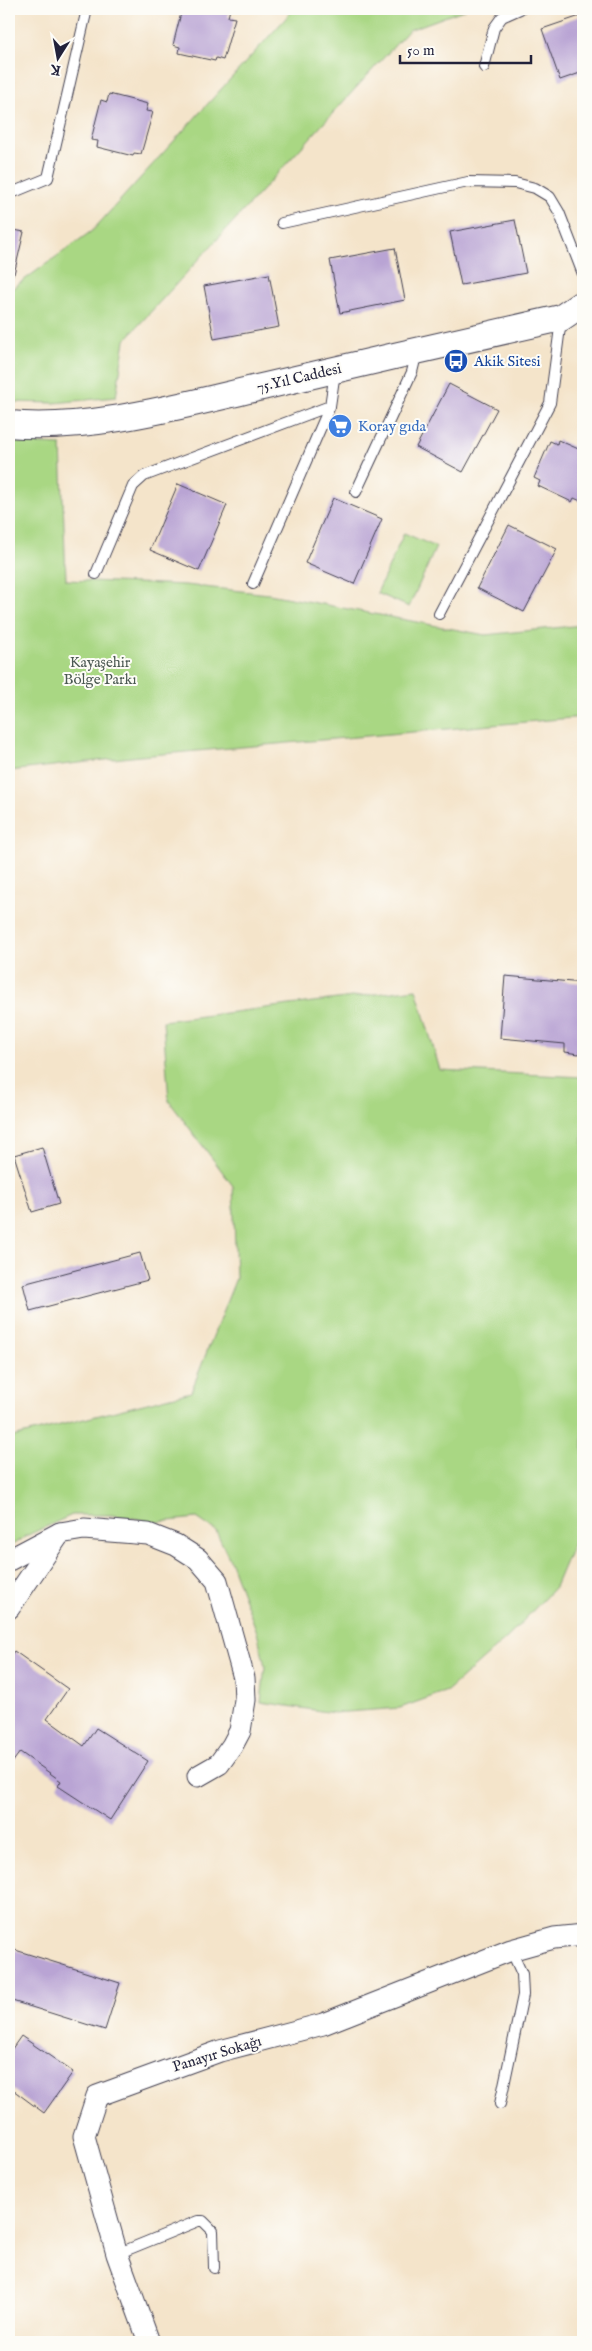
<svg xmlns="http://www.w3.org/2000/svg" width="592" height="2351" font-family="'IM FELL English',serif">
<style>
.green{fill:#a9d783;stroke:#667c5f}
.building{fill:#b9a4d4}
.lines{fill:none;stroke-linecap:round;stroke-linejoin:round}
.service-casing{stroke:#423f50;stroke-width:12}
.minor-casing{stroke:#423f50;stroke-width:23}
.tertiary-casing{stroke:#423f50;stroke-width:28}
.service{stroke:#fff;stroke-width:10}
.minor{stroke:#fff;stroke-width:21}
.tertiary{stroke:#fff;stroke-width:26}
.labels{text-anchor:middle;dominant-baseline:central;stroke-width:4;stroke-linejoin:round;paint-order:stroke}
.transit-label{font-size:15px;fill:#164399;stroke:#fdfcf7;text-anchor:start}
.street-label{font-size:15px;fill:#22223b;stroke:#fdfcf7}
.shop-label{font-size:15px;fill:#366cbe;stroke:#fdfcf7;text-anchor:start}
.park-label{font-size:15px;fill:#4a5851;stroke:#fdfcf7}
</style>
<rect width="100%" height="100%" fill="#fdfcf7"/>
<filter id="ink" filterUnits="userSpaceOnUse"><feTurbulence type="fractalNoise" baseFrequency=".02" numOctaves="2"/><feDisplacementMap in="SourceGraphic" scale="10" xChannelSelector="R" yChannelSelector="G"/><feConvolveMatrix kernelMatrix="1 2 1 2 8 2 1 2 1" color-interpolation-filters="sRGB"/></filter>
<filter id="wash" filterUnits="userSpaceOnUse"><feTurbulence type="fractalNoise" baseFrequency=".0096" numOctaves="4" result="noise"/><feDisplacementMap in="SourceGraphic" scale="20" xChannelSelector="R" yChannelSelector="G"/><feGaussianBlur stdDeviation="1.12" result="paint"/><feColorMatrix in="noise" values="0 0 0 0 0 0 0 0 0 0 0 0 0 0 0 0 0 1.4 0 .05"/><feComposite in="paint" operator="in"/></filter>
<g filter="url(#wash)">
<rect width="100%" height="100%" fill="#f4e4ca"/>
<g class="green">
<path d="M294,9H466L409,30L125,340L116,397L54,403L9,402V291L93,230Z"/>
<path d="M9,442L61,445L66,580L185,585L269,594L485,635L583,625V717L140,756L9,771Z"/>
<path d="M404,533L436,547L409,607L377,593Z"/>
<path d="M416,989L440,1070L583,1077V1521L555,1587L509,1636L447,1691L400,1708L334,1713L261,1702L265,1666L257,1632L230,1560L216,1531L197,1518L159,1522L111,1515H72L28,1535L9,1547V1438L191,1392L236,1278L233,1186L169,1101L163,1021Z"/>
</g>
<g id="blocks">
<g class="building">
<path d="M182,9H230L228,17L235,18L223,60L216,58L215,61L179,53L180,47L173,45Z"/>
<path d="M583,15V72L560,80L542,29Z"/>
<path d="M109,94L148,104L146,111L153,112L141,154L134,153L133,156L97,147L98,141L91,140L101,100L107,102Z"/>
<path d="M515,220L526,273L461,285L450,232Z"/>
<path d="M9,229L24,232L14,274H9Z"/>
<path d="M395,248L405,300L340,313L330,260Z"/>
<path d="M269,274L279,327L214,339L204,286Z"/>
<path d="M449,384L497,409L463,472L416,447Z"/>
<path d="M558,440L583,451V502L574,498L572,502L538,486L540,481L534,478L550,441L557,444Z"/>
<path d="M178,484L227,505L199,571L150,550Z"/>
<path d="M333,498L382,519L354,584L305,563Z"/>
<path d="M509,525L557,549L524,612L477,588Z"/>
<path d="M505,976L583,983V1045H580L579,1054L565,1052V1044L500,1038Z"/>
<path d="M42,1147L59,1204L32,1212L14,1155Z"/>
<path d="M140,1253L148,1280L30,1311L23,1284Z"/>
<path d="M14,1651L68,1689L47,1719L84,1746L96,1728L148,1761L110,1820L58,1786L61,1781L20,1752L9,1767V1658Z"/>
<path d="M9,1948L120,1983L105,2030L9,2000Z"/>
<path d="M21,2036L73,2072L44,2113L9,2087V2053Z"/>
</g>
</g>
</g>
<g filter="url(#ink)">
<use href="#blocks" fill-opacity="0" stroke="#423f50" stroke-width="1"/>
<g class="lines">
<g class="service-casing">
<g id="service">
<path d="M484,67L494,28L502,17L520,9"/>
<path d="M9,194L48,178L87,9"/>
<path d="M282,223L468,182L515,183L535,188L550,197L559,212L583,274"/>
<path d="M330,406L335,372"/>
<path d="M356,492L412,372L414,364L412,353"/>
<path d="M96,574L133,486L144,476L330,406L253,584"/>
<path d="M439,614L550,403L561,320"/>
<path d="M500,2104L523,1995L522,1974L511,1950"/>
<path d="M117,2254L198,2221H203L213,2231L214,2268"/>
</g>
</g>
<g class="minor-casing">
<g id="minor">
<path d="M9,1560L60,1533L84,1529L148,1534L176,1545L198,1559L217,1581L244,1678L245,1700L240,1731L232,1746L219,1764L198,1776"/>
<path d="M9,1608L60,1533"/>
<path d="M149,2342L117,2254L84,2136L97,2096L220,2051L323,2024L511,1950L554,1938L583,1935"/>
</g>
</g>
<g class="tertiary-casing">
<path id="tertiary" d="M9,424C90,432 187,404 266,386C364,363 463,340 561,318L583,303"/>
</g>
<use href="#service" class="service"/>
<use href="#minor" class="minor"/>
<use href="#tertiary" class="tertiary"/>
</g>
</g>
<defs>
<g id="bus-disc" transform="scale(1.25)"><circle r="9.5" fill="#1a4fb4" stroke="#fdfcf7"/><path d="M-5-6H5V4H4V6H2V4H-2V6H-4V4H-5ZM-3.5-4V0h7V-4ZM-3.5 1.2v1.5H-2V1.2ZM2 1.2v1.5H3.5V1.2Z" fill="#fff"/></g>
<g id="supermarket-disc" transform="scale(1.25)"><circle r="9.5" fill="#3f7fe0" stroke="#fdfcf7"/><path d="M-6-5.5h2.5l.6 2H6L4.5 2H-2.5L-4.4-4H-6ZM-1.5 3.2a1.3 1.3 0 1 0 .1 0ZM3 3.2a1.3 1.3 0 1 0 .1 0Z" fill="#fff"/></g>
</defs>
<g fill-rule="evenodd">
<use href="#bus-disc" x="456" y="361"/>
<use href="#supermarket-disc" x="340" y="426"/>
</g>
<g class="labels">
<g class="transit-label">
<text x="474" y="361">Akik Sitesi</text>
</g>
<g class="street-label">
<text transform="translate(299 378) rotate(-13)">75.Yıl Caddesi</text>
<text transform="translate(217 2054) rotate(-17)">Panayır Sokağı</text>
</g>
<g class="shop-label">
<text x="358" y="426">Koray gıda</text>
</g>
<g class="park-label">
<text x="100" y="662">Kayaşehir<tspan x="100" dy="17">Bölge Parkı</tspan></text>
</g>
</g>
<rect width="592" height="2351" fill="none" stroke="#fdfcf7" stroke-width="30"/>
<g transform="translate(58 58) rotate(191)" stroke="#fdfcf7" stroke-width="4" paint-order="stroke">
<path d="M0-4L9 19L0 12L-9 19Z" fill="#22223b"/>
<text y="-8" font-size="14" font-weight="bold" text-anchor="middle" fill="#22223b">K</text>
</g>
<path d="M400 55v8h131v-8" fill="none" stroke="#22223b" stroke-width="2.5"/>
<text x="407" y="55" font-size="15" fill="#22223b" stroke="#fdfcf7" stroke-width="4" paint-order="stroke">50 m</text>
</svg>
